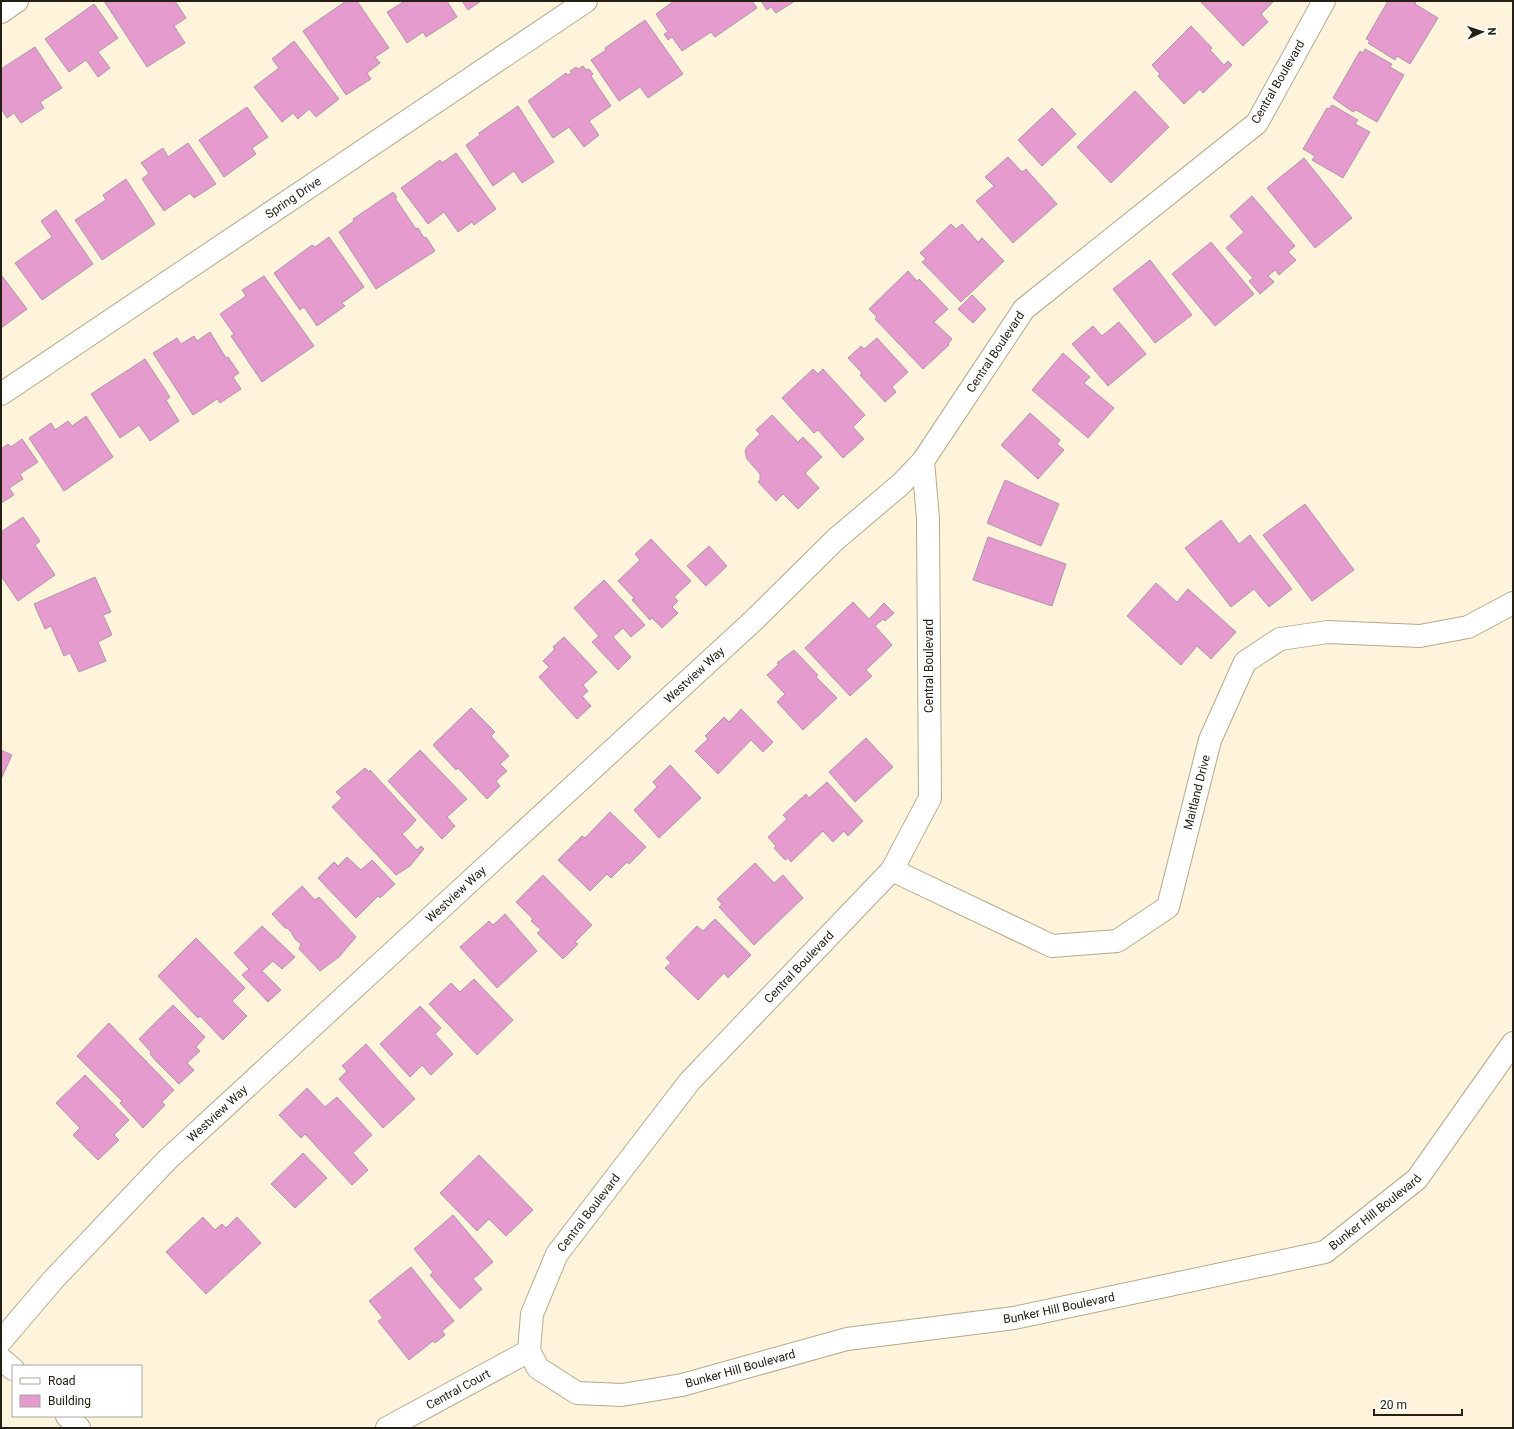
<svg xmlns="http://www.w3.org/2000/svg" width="1514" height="1429" font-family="Roboto,sans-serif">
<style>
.building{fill:#e59bce;stroke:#b196a8}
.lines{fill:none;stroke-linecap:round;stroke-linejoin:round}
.minor-casing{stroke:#b5a98d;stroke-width:24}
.minor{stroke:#fff;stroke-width:22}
.labels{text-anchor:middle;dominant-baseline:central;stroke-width:4;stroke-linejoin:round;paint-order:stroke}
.street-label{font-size:12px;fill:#252015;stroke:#fff}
</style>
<rect width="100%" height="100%" fill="#fef4dc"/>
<g class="building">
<path d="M104,1H175L186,18L174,26L185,43L147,67Z"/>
<path d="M346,1H357L389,48L375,57L380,63L367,73L371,79L346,95L303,31Z"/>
<path d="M405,1H447L457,17L426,37L423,32L407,43L387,12Z"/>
<path d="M462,1H481L468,10Z"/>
<path d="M674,1H752L757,8L715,37L711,32L682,51L672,37L668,40L664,34L668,32L656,14Z"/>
<path d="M761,1H795L776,13L771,7L767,10Z"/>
<path d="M1200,1H1274L1261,14L1268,22L1243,46Z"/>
<path d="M1388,1H1413L1416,3L1415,4L1438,18L1410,64L1397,56L1395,60L1368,43L1370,41L1366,39Z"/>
<path d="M94,4L118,38L98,52L110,68L98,77L86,60L69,72L45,39Z"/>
<path d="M645,20L683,74L648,98L640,87L619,101L591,60L606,50L605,48Z"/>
<path d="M1191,26L1212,48L1210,50L1224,65L1228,61L1232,65L1203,93L1200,89L1184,104L1158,76L1160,74L1152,65Z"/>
<path d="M294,41L339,99L316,117L309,109L298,119L293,113L282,122L254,87L279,68L272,59Z"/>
<path d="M35,47L62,88L40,102L44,108L21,123L14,113L7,118L1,108V69Z"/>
<path d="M1365,49L1392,64L1390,67L1404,75L1377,122L1356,110L1353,112L1333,98L1360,51L1363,53Z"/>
<path d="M583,66L586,70L589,69L593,74L591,76L611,106L589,121L599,135L584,147L569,127L553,138L528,101L566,73L568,75L572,73L570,71L576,67L578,69Z"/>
<path d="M1135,91L1169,127L1111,183L1077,147Z"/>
<path d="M1332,105L1358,120L1355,124L1370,132L1343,178L1312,160L1315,156L1303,149L1327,108L1329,109Z"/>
<path d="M518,106L554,162L522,183L514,171L493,186L466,145L480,135L479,133Z"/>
<path d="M247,107L268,137L252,148L256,154L224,177L199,140Z"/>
<path d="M1052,108L1076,134L1042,166L1018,140Z"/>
<path d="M188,143L216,184L194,198L190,193L164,211L142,179L149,173L141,163L163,148L168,157Z"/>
<path d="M456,153L496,209L474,225L472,222L458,232L444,212L428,224L401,188L440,160L442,163Z"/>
<path d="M1008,157L1022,172L1026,169L1057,204L1013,243L976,201L994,186L985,177Z"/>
<path d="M1304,158L1352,218L1315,248L1267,188Z"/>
<path d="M126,179L155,224L102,260L75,220L106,200L103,195Z"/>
<path d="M393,192L397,197L395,198L416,229L418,228L424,238L426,237L435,251L376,289L339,232L354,221L353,219Z"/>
<path d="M1252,196L1295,246L1288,252L1296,260L1279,275L1275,270L1268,276L1274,282L1260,294L1249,281L1253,278L1226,248L1244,232L1230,216Z"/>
<path d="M56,210L93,264L42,300L15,263L52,237L41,221Z"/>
<path d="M951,224L956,229L962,224L978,242L982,238L1004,261L961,302L922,262L926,259L920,253Z"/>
<path d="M329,237L364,287L342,303L345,306L317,326L304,307L300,310L274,273L312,245L315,247Z"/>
<path d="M1211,242L1254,294L1215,326L1172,274Z"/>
<path d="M1150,260L1192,315L1155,343L1113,289Z"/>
<path d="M908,271L917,281L919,279L948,309L934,322L952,339L948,344L949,345L923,369L875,319L877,317L869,309Z"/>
<path d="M1,276H2L27,309L1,328Z"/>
<path d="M264,276L314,346L262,382L231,336L234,334L220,314L246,296L242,290Z"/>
<path d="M972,295L986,309L973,323L958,309Z"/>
<path d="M1119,322L1146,354L1108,386L1072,344L1093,326L1102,336Z"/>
<path d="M210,332L226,358L228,357L239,373L233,377L241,389L220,403L217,399L193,415L153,353L177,338L181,344L194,336L197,341Z"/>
<path d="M877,338L908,372L892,387L896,392L885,402L860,375L862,373L848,358L861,346L864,349Z"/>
<path d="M1063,353L1090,377L1084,383L1114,408L1088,438L1032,390Z"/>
<path d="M145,359L170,397L166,400L179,421L150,441L139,425L120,438L91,394Z"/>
<path d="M813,369L818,374L823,369L865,415L853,427L864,439L843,458L818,430L814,433L782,398Z"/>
<path d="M1030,413L1060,440L1057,444L1064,450L1038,479L1001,445Z"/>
<path d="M772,415L798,442L803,437L822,457L805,473L819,488L798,509L783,494L776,501L758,482L760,480V474L747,459L745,451L747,447L760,434L756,430Z"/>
<path d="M86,416L113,457L64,491L29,438L51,423L55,430L68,421L72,426Z"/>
<path d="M22,439L38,462L20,474L23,479L9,488L14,495L1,503V449L8,444L11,447Z"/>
<path d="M1005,480L1059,504L1041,546L987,523Z"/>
<path d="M1305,504L1354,570L1312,601L1263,535Z"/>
<path d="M23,517L40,541L35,545L55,575L18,601L1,576V532Z"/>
<path d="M1221,520L1239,544L1250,535L1292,589L1269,607L1254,589L1231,607L1185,548Z"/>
<path d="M988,537L1066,564L1052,606L973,580Z"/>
<path d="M651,539L691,581L674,597L678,601L672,607L678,613L662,628L652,618L650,620L632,600L634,598L618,581L640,560L635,554Z"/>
<path d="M709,546L727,566L706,586L687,566Z"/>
<path d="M95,577L111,612L103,615L112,635L98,642L106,661L79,672L70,653L64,656L51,626L45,629L34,604Z"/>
<path d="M604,580L645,625L631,637L623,628L613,637L631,657L618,670L592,642L599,636L574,608Z"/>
<path d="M1156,583L1177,602L1188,589L1236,632L1211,659L1197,646L1181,665L1127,616Z"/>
<path d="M853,602L869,619L884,603L894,613L885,621L883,619L875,626L892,645L866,670L872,676L850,696L805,648Z"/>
<path d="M564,637L597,672L583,685L588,691L582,696L591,706L577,719L539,677L549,667L543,661L555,649L553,647Z"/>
<path d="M794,650L818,675L816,677L837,698L803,730L777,702L785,694L767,675L779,664L777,663Z"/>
<path d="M471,708L495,732L491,736L509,756L500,764L507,771L496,781L500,786L487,799L458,768L456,770L433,745Z"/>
<path d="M741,709L773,742L763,752L751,740L718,774L695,751L708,739L705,736L724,717L729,722Z"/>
<path d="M866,738L893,767L855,802L829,772Z"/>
<path d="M1,750L12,755L1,779Z"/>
<path d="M420,750L467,799L447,817L455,826L442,839L388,781Z"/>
<path d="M670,765L701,798L659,838L634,810L657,787L653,782Z"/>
<path d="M365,768L369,772L370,770L416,820L410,827L402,834L417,850L421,846L424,849L410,866L396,875L332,807L342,798L336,792Z"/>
<path d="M827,782L863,821L848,836L844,831L833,842L823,831L791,862L788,858L785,860L774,848L776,846L768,837L787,819L783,815L806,794L809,798Z"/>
<path d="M610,812L646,847L629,864L627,862L611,878L607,874L590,891L558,860L582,836L585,838Z"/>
<path d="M347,857L361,870L372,860L395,884L380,898L378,896L356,918L318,878L334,862L338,866Z"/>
<path d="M755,863L774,883L783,875L803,898L754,945L719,907L722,904L717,899Z"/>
<path d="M543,875L592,925L575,942L578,944L563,959L537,933L541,930L531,921L533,919L516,902Z"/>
<path d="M302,886L315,900L319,897L356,937L339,957L320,971L299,949L301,944L295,939L291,932L287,928H285L272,914Z"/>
<path d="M505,914L537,951L497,988L460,947L489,921L493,925Z"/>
<path d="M715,919L751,955L728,978L724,973L698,1000L665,968L671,963L666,958L697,926L703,931Z"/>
<path d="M262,926L295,957L282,969L273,961L262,971L281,990L268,1002L242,975L249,969L234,953Z"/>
<path d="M196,938L245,988L232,1001L247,1016L223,1040L200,1016L198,1018L158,976Z"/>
<path d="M474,979L513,1020L477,1055L429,1004L451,983L460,992Z"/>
<path d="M173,1005L205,1037L196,1047L200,1051L187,1063L194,1070L179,1084L155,1060L150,1054L151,1052L139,1039Z"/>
<path d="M420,1006L441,1028L435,1034L453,1054L431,1075L422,1065L410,1077L380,1044Z"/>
<path d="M109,1023L174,1090L162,1102L165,1105L143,1128L120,1103L122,1101L77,1056Z"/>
<path d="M366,1044L415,1099L383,1128L339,1079L347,1071L342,1066Z"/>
<path d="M85,1075L129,1120L114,1135L119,1140L98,1160L73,1135L80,1128L56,1103Z"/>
<path d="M307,1088L325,1107L337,1097L372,1135L353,1153L368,1170L352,1185L305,1134L301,1138L279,1115Z"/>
<path d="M303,1153L327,1178L295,1208L271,1184Z"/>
<path d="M479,1155L533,1210L506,1236L489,1219L477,1231L440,1193Z"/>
<path d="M453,1215L493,1262L473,1279L482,1289L460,1309L430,1275L433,1272L414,1249Z"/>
<path d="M203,1217L215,1230L222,1224L226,1228L237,1217L261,1243L206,1294L166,1252Z"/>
<path d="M411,1267L454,1321L442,1331L445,1335L435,1343L433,1341L409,1360L378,1321L383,1318L369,1301Z"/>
</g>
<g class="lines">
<g class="minor-casing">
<g id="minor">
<path d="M1,12L17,1"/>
<path id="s1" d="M1,394L586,1"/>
<path id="s2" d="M892,870L1052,946L1117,941L1168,907L1210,740L1245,662L1280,639L1328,632L1420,636L1468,627L1513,603"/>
<path id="s3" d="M1,1341L53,1280L167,1160L753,621L836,539L901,484L923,461"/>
<path id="s4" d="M529,1351L532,1314L557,1254L690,1081L892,870L930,798L928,519L923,461L1024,309L1257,123L1324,1"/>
<path id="s5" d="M529,1351L538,1368L577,1393L622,1395L682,1385L847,1339L1014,1318L1325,1252L1417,1179L1513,1043"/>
<path d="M1,1359L13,1369"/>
<path d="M67,1416L79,1428"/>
<path id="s6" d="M387,1428L529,1351"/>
</g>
</g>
<use href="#minor" class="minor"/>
</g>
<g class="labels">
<g class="street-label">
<text transform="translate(1278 82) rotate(-60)">Central Boulevard</text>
<text stroke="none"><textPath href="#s1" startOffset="352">Spring Drive</textPath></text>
<text stroke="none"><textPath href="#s4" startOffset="1162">Central Boulevard</textPath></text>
<text transform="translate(929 666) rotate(-90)">Central Boulevard</text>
<text stroke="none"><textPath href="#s3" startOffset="962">Westview Way</textPath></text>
<text stroke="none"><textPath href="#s2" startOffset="422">Maitland Drive</textPath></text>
<text stroke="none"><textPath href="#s3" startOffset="638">Westview Way</textPath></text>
<text stroke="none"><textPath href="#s4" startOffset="478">Central Boulevard</textPath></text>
<text stroke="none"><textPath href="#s3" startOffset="314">Westview Way</textPath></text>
<text stroke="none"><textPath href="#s5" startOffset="893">Bunker Hill Boulevard</textPath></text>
<text stroke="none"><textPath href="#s4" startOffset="154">Central Boulevard</textPath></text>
<text stroke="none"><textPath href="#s5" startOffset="557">Bunker Hill Boulevard</textPath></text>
<text stroke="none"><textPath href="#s5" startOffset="232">Bunker Hill Boulevard</textPath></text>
<text stroke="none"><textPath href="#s6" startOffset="81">Central Court</textPath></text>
</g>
</g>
<rect width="1514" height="1429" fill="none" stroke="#252015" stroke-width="4"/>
<rect x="12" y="1365" width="130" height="52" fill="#ffffff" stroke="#a8a6a1"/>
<rect x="20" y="1378" width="20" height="6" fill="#ffffff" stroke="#a8a6a1"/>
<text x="48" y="1385" font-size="12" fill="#252015">Road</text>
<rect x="20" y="1395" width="20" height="12" fill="#e59bce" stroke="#a8a6a1"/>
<text x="48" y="1405" font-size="12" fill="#252015">Building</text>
<g transform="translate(1482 32) rotate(87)" stroke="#ffffff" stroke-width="3" paint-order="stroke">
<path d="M0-3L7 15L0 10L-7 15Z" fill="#252015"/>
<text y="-6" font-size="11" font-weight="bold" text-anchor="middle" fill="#252015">N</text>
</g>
<path d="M1374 1409v6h88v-6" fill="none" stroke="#252015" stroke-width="2"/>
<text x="1380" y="1409" font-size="12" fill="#252015" stroke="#ffffff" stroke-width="3" paint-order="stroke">20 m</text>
</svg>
